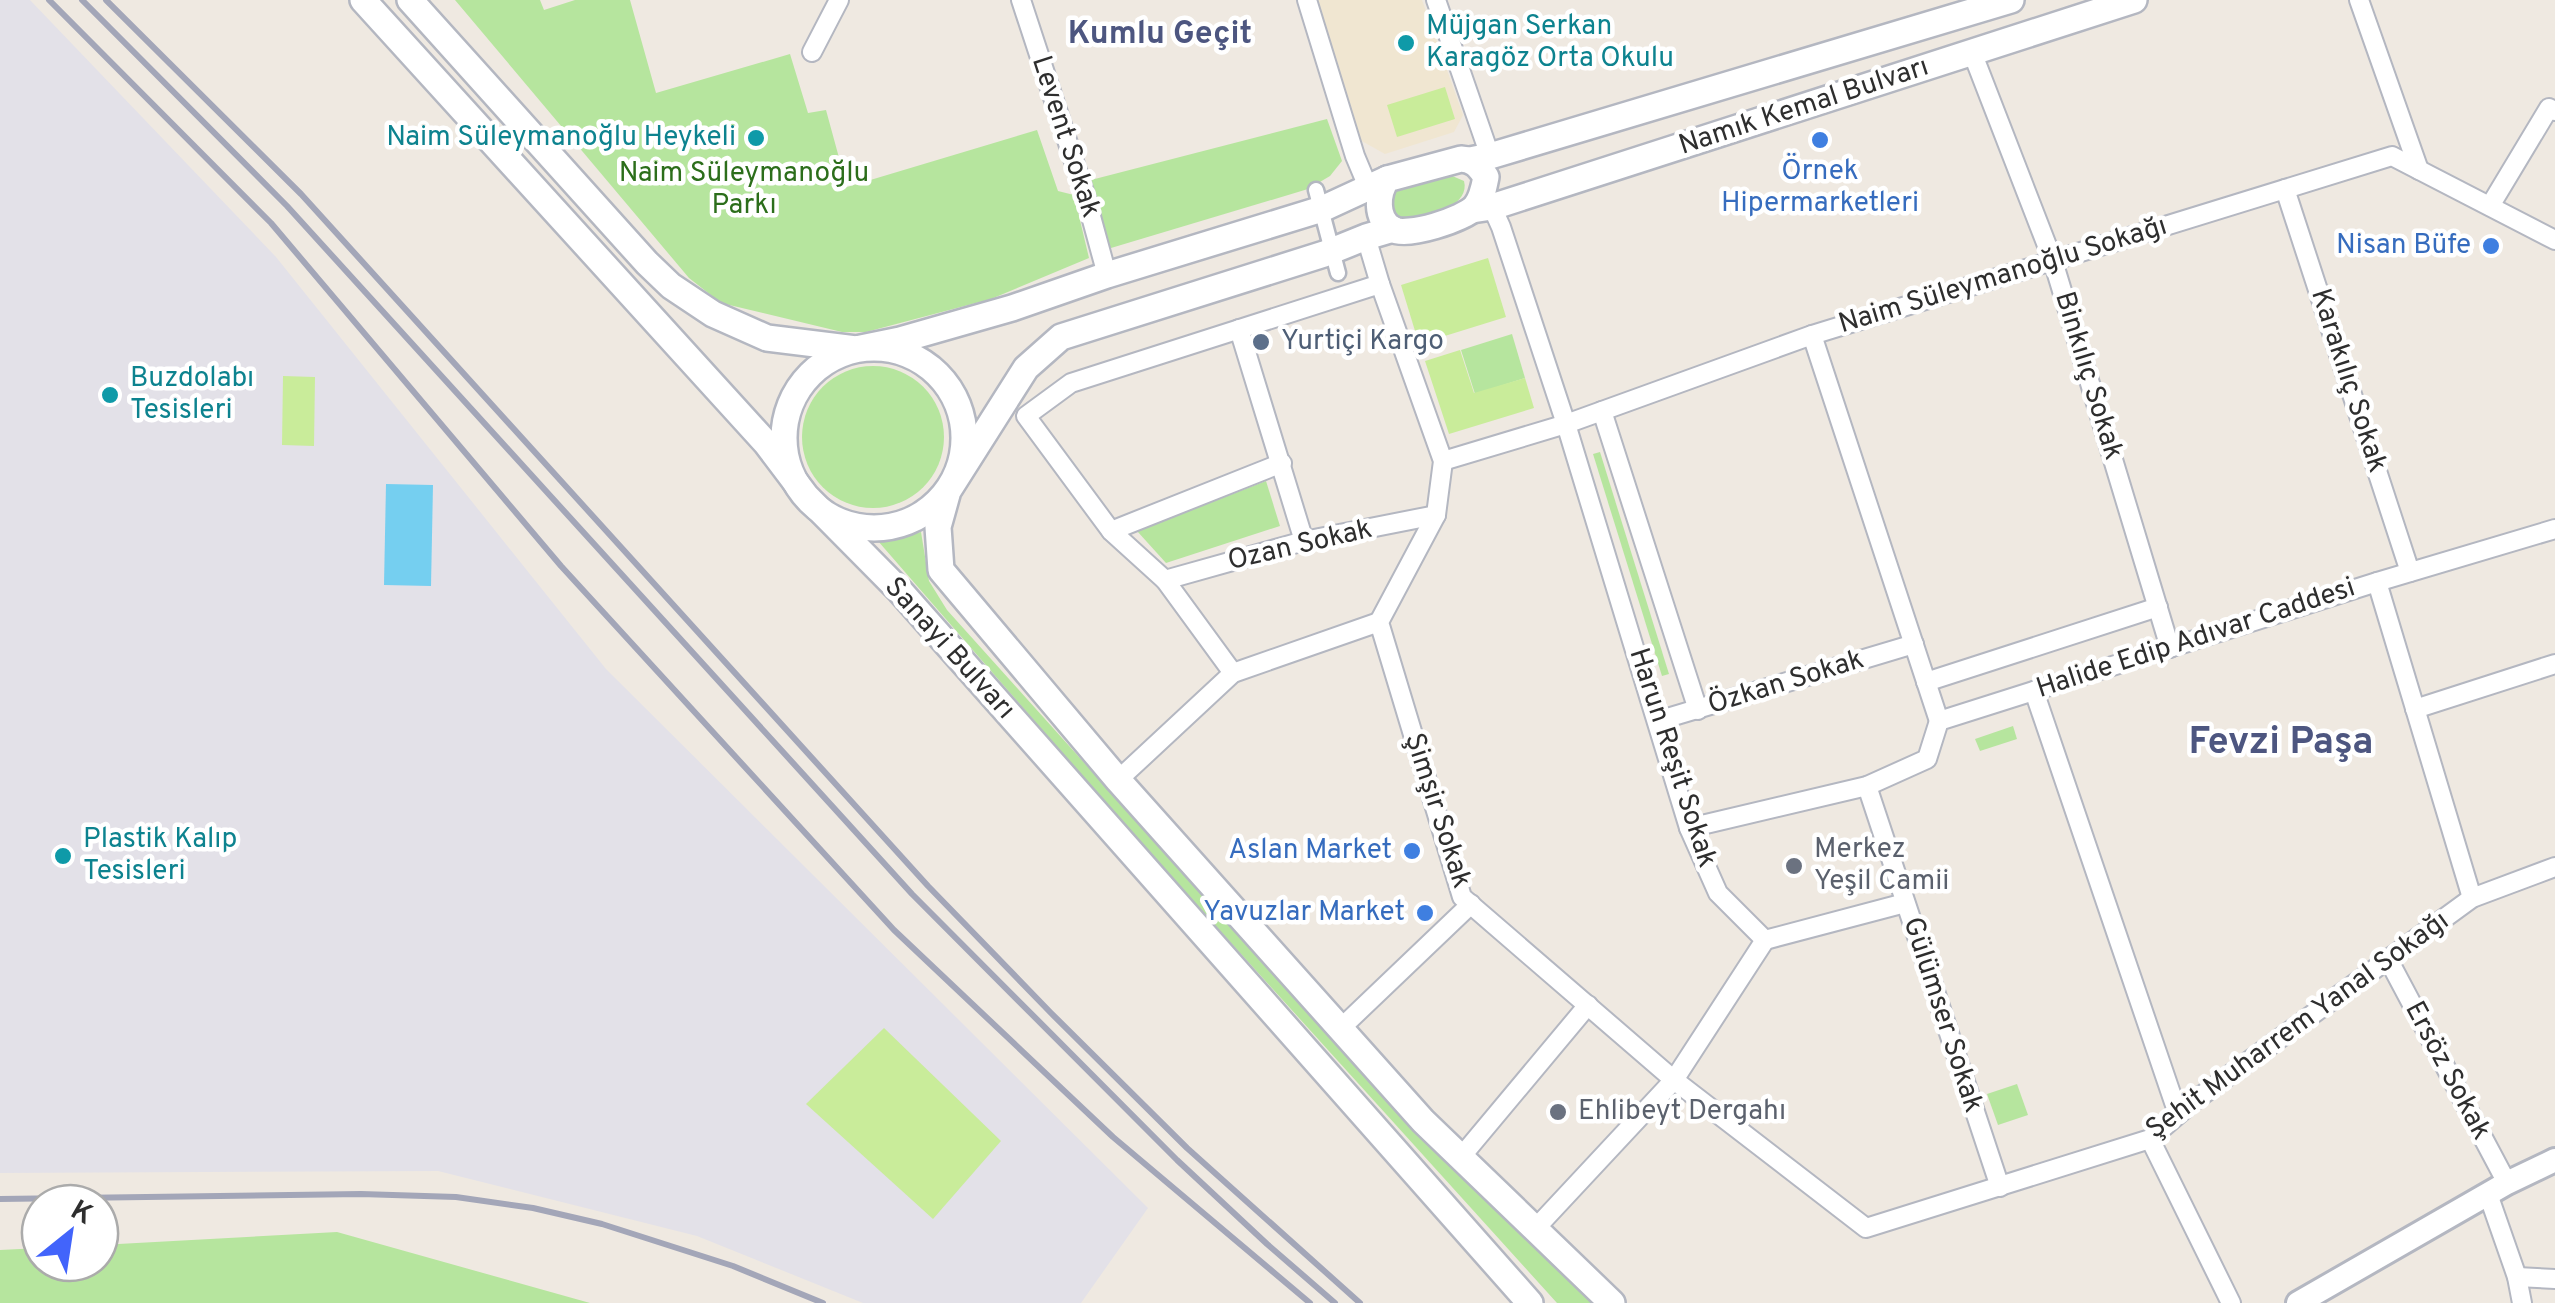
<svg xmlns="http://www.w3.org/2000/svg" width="2555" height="1303" font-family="Overpass,sans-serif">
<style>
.industrial{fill:#e3e1e8}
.education{fill:#f0e6d1}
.green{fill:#b6e59e}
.pitch{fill:#c9ec9a}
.water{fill:#75cff0}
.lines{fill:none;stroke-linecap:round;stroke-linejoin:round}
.pedestrian-casing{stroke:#b4b7c1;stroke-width:19}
.minor-casing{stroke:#b4b7c1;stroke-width:22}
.tertiary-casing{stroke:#b4b7c1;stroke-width:28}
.secondary-casing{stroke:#b4b7c1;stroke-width:30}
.pedestrian{stroke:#fff;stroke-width:14}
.minor{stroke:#fff;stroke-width:18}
.tertiary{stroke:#fff;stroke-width:22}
.secondary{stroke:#fff;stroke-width:25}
.rail{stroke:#a3a6b8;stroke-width:6}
.culture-dot{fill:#0f9aa8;stroke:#fff;stroke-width:4}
.shop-dot{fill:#3f7fe0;stroke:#fff;stroke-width:4}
.service-dot{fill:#5c6f8a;stroke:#fff;stroke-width:4}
.worship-dot{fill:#6b7280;stroke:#fff;stroke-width:4}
.labels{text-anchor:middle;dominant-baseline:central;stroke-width:9;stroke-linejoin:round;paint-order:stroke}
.culture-label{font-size:28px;fill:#0d838f;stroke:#fff;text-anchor:start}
.street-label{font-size:28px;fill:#2e2e2e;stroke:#fff}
.shop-label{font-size:28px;fill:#366cbe;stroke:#fff;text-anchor:end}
.park-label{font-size:28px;fill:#2c6e1b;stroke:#fff}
.service-label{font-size:28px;fill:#4e5e75;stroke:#fff;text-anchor:start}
.worship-label{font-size:28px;fill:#5b616d;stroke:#fff;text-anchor:start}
.quarter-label{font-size:32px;font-weight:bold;fill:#4d5680;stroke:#fff}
.district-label{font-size:38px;font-weight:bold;fill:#4d5680;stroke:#fff}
</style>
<rect width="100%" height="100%" fill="#efe9e1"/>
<path class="industrial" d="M0,0H30L276,257L606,669L1148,1208L1081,1303H863L697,1236L438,1171L0,1173Z"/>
<path class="education" d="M1314,0H1422L1463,115L1454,132L1385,154L1360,140Z"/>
<g class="green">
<path d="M455,0H540L544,10L575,0H630L656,93L790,54L808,113L826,110L847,187L1037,130L1058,191L1074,195L1089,258L991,299L866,332H842L721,303L689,278Z"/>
<path d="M1327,119L1342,161L1330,176L1308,189L1111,248L1104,241L1087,181Z"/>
<path d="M1450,175L1464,181C1472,210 1409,227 1389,214L1387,199C1402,180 1427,178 1450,175Z"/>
<path d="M1512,334L1525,378L1475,394L1461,350Z"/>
<circle cx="873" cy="437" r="71"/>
<path d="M1600,452L1669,674L1662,676L1593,454Z"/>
<path d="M1266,481L1280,526L1166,563L1137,531Z"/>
<path d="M921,532L929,581L947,610L1265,964L1422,1131L1596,1303H1557L1137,839L878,541Z"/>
<path d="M2013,726L2017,739L1980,751L1975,739Z"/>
<path d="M2017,1084L2028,1115L1998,1125L1987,1094Z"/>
<path d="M337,1232L590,1303H0V1250L40,1248V1263H100V1245Z"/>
</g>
<g class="pitch">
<path d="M1445,87L1455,119L1397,137L1387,105Z"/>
<path d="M1488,258L1506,317L1419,344L1401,285Z"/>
<path d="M1460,350L1474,393L1525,378L1534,408L1449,434L1425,361Z"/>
<path d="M283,376L315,377L314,446L282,445Z"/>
<path d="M884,1028L1001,1141L933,1219L806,1104Z"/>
</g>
<path class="water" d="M386,484L433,485L431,586L384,585Z"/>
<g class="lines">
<g class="pedestrian-casing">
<path id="pedestrian" d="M1316,190L1338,273"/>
</g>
<g class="minor-casing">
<g id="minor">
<path d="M1021,0L1086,198L1107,275"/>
<path d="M1307,0L1355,156L1368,187"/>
<path d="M1436,0L1490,156"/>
<path d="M2359,0L2419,170"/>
<path d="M812,52L839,0"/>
<path d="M1972,52L2053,261L2170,648"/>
<path d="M2285,189L2410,572"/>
<path d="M2490,206L2549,108L2555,111"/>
<path d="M1492,207L1501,227L1566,424L1689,828L1718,893L1765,940L1674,1080L1535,1229"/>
<path d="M1366,237L1380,284L1443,461L1436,515L1379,622L1462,897L1674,1080L1866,1228L2150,1139L2194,1101L2472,898L2555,867"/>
<path d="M1239,329L1304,541"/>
<path d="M1812,335L1939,721"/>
<path d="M1602,411L1698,710"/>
<path d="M1443,461L1566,424L1812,335L2392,156L2555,240"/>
<path d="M1111,531L1282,463"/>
<path d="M1165,580L1304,541L1436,515"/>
<path d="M2377,582L2472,898"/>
<path d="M1233,673L1165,580L1111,531L1026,416L1071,383L1380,284"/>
<path d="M1926,682L2158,607"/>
<path d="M2034,691L2178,1114"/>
<path d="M2415,709L2555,664"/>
<path d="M1657,721L1914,644"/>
<path d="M1118,780L1233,673L1379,622"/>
<path d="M1867,786L2000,1187"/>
<path d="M1689,828L1867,786L1927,759L1939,721L2377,582L2555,529"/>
<path d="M1765,940L1905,903"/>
<path d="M2388,959L2507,1183"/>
<path d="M1340,1029L1471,904"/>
<path d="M2150,1139L2231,1303"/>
<path d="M1461,1157L1588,1005"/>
<path d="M2488,1194L2517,1277L2522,1303"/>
<path d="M2517,1277L2555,1279"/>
</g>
</g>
<g class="tertiary-casing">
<path id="tertiary" d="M2298,1303L2507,1183L2555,1160"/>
</g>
<g class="secondary-casing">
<g id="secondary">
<path d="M363,0L766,443L806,496L900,591L1530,1303"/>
<path d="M410,0L647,263L671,286L713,314L767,338L856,349L900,340L1012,308L1107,275L1322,209L1387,179"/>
<path d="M1461,159C1474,160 1479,166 1486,177C1484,187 1482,199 1475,207C1464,219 1407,238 1392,229C1375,218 1377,193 1387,179Z"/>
<path d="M1470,160L1490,156L2011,0"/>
<path d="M1472,210L1492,207L2134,0"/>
<path d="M1393,229L1366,237L1324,254L1061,337L1026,368L948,491L938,527L941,570L1118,780L1423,1121L1612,1303"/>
<circle cx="874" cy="438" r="90"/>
</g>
</g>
<use href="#pedestrian" class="pedestrian"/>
<use href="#minor" class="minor"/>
<use href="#tertiary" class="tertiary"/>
<use href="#secondary" class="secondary"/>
<g class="rail">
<path d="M49,0L271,223L561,566L894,930L1113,1137L1310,1303"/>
<path d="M82,0L287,206L912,894L1177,1160L1267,1244L1335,1303"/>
<path d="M106,0L301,194L928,886L1051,1013L1187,1148L1360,1303"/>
<path d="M0,1199L361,1194L456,1197L533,1208L602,1224L733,1266L823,1303"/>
</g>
</g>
<g class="culture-dot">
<circle cx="1406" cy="43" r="10"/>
<circle cx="756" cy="138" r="10"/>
<circle cx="110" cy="395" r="10"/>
<circle cx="63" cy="856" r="10"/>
</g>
<g class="shop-dot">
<circle cx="1820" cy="140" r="10"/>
<circle cx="2491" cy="246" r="10"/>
<circle cx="1412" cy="851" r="10"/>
<circle cx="1425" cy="913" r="10"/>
</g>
<circle class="service-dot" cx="1261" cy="342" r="10"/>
<g class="worship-dot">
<circle cx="1794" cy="866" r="10"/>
<circle cx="1558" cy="1112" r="10"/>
</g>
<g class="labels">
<g class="culture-label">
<text x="1426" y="27">Müjgan Serkan<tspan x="1426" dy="32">Karagöz Orta Okulu</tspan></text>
<text x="736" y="138" text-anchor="end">Naim Süleymanoğlu Heykeli</text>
<text x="130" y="379">Buzdolabı<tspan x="130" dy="32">Tesisleri</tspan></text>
<text x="83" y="840">Plastik Kalıp<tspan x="83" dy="32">Tesisleri</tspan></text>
</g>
<g class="street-label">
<text transform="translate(1804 107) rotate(-18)">Namık Kemal Bulvarı</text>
<text transform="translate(1065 137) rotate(72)">Levent Sokak</text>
<text transform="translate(2003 276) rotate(-17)">Naim Süleymanoğlu Sokağı</text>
<text transform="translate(2088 376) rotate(73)">Binkılıç Sokak</text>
<text transform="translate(2348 381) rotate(72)">Karakılıç Sokak</text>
<text transform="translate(1300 546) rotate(-13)">Ozan Sokak</text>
<text transform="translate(2196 639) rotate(-18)">Halide Edip Adıvar Caddesi</text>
<text transform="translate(949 649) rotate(48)">Sanayi Bulvarı</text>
<text transform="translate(1786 683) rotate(-17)">Özkan Sokak</text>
<text transform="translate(1672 758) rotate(72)">Harun Reşit Sokak</text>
<text transform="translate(1437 811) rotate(72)">Şimşir Sokak</text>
<text transform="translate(1942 1015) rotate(72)">Gülümser Sokak</text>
<text transform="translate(2298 1026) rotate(-36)">Şehit Muharrem Yanal Sokağı</text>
<text transform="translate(2447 1071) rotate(62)">Ersöz Sokak</text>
</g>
<g class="shop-label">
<text x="1820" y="172" text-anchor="middle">Örnek<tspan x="1820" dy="32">Hipermarketleri</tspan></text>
<text x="2471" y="246">Nisan Büfe</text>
<text x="1392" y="851">Aslan Market</text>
<text x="1405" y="913">Yavuzlar Market</text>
</g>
<g class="park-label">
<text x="744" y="174">Naim Süleymanoğlu<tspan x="744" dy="32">Parkı</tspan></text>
</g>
<g class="service-label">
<text x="1281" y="342">Yurtiçi Kargo</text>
</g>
<g class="worship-label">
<text x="1814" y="850">Merkez<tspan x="1814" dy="32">Yeşil Camii</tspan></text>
<text x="1578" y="1112">Ehlibeyt Dergahı</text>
</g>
<g class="quarter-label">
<text x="1160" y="35">Kumlu Geçit</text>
</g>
<g class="district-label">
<text x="2281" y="743">Fevzi Paşa</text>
</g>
</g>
<g transform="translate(70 1233) rotate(30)"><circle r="48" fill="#ffffff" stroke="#ababab" stroke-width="2.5"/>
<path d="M0-8L18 38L0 25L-18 38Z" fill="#4264fb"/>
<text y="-15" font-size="28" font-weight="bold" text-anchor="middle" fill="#2e2e2e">K</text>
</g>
</svg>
